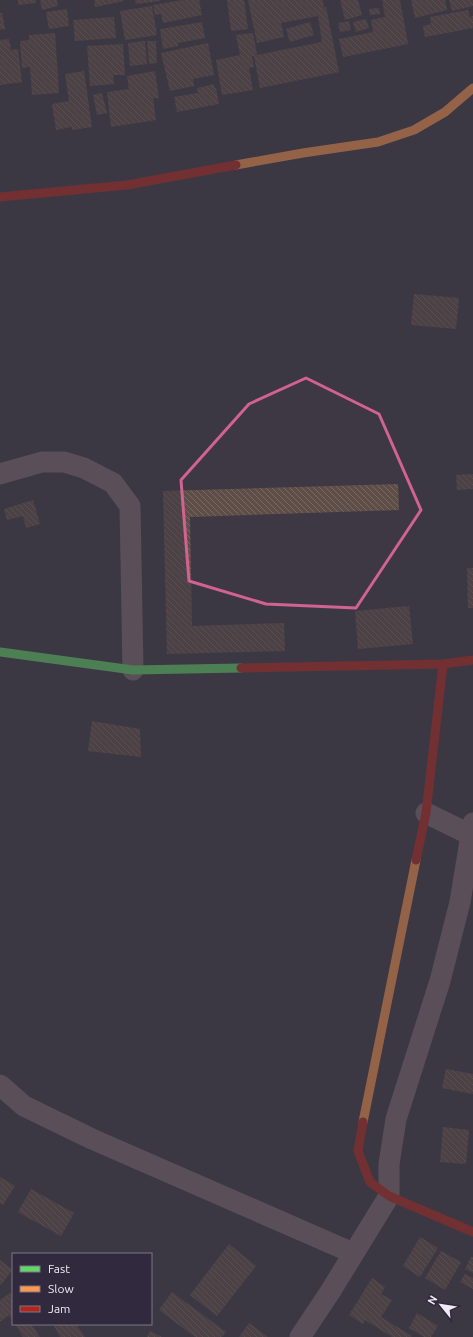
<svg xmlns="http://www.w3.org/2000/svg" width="473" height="1337" font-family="Ubuntu,sans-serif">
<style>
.building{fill:url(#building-back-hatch)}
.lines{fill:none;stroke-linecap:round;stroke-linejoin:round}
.street{stroke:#7e6b73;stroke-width:21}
.fast{stroke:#63d668;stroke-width:9}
.slow{stroke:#ff974d;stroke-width:9}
.jam{stroke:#b3261e;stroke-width:9}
.marked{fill:none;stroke:#d26292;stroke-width:3;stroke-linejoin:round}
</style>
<defs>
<pattern id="building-back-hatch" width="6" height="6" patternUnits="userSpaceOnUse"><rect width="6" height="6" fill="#5f4e48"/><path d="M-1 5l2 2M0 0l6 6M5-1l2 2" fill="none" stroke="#766863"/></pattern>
</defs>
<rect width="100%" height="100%" fill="#3d3843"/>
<g class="building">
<path d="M18,0H36V3L18,5Z"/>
<path d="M40,0H57L58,6L42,10Z"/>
<path d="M94,0H123L124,1L95,7Z"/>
<path d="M135,0H160V1L136,4Z"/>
<path d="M183,0H199L202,15L163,23L161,14L155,15L153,5Z"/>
<path d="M227,0H244L248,29L231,31Z"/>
<path d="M248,0H323L324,8L326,7L339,72L260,88L254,56H252L254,67L249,68L253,90L222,95L216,60L240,55L236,35L253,33L257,55L322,42L318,16L281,23L284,37L257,43Z"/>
<path d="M340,0H358L362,15L345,20Z"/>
<path d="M382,0H400L408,44L343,57L339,39L373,32L371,20L385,17Z"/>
<path d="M411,0H445L447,10L415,18Z"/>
<path d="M449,0H473V6L452,11Z"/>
<path d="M152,6L157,35L125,40L120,11Z"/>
<path d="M379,8L380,14L370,15L369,9Z"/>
<path d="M67,9L69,26L49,29L46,12Z"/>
<path d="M468,10L470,17L473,16V28L425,37L423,26L431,24L430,17Z"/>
<path d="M0,13H2L5,29L0,30Z"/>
<path d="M114,17L116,38L75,41L73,20Z"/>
<path d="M366,19L369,28L356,32L353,22Z"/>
<path d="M349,21L351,30L340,32L338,23Z"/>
<path d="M202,22L205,38L178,43V46L163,49L160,29Z"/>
<path d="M310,22L314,35L290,42L286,29Z"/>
<path d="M55,33L59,93L32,95L30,67L22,68L20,41L29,40V35Z"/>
<path d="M9,39L11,50L18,49L22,82L0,85V40Z"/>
<path d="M145,41L147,64L130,66L128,43Z"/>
<path d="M147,41H156L157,63L149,64Z"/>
<path d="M208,43L214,75L193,79L194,86L170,91L161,53Z"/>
<path d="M123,44L125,75H113L114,84L90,86L87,46Z"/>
<path d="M84,71L92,127L72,130V127L56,130L52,104L69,101L65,74Z"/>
<path d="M155,71L159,98H153L156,120L111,127L107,92L129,89L127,76Z"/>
<path d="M214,84L215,89L216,88L219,104L177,112L174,97L198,93L197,88Z"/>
<path d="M102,93L107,113L97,115L93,95Z"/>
<path d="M414,294L459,298L456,329L411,325Z"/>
<path d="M473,474V489L457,490L456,475Z"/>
<path d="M398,484L399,510L190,517L192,626L284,623L285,651L167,654L163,491Z"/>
<path d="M33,500L40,524L26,528L23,516L7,520L4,509Z"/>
<path d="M467,568H473V608H468Z"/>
<path d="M409,606L413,644L358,649L355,611Z"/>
<path d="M92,721L140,729L141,757L88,751Z"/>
<path d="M446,1069L473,1074V1094L442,1088Z"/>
<path d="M443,1127L469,1130L466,1164L440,1162Z"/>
<path d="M0,1177L15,1186L3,1205L0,1203Z"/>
<path d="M31,1189L74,1213L61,1236L18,1212Z"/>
<path d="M420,1237L438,1248L420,1277L403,1266Z"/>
<path d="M229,1244L256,1266L217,1316L190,1295Z"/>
<path d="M441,1251L461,1262L445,1290L425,1278Z"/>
<path d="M471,1257H473V1273L465,1269Z"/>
<path d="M0,1260L12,1270L1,1285L0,1284Z"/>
<path d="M465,1274L473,1278V1289L460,1282Z"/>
<path d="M372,1278L385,1287L381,1294L392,1300L381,1317L412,1336L411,1337H392L365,1320L363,1324L349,1315Z"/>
<path d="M172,1292L226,1332L222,1337H195L159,1310Z"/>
<path d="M10,1293L13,1297V1321L9,1315L0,1322V1300Z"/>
<path d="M417,1313L438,1326L431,1337H424L409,1328Z"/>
<path d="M249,1323L268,1337H239Z"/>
<path d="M15,1324H31L40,1337H23Z"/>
<path d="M57,1324H76L85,1337H60L54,1326Z"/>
<path d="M150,1331L162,1337H147Z"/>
</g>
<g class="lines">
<g class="street">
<path d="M0,474L42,462H64L84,468L113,483L130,506L133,670"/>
<path d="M426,813L473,836"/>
<path d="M0,1085L24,1106L92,1139L353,1253"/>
<path d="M300,1337L330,1292L389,1196V1164L396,1119L440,981L460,902L473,823"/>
</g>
<path class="fast" d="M0,652L133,670L241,668"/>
<g class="slow">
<path d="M236,165L303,153L378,142L414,130L445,112L473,88"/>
<path d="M363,1122L416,860"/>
</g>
<g class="jam">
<path d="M0,197L127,185L236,165"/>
<path d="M241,668L443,664L473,660"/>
<path d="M416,860L426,813L443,664"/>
<path d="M363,1122L358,1151L370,1182L389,1196L473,1232"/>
</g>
</g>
<path d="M0 0H473V1337H0ZM306,378L379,414L421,510L356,608L266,604L189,581L181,480L249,404Z" fill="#3d3843" fill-opacity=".55" fill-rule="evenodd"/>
<path class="marked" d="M306,378L379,414L421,510L356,608L266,604L189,581L181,480L249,404Z"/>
<rect x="12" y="1253" width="140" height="72" fill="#31293d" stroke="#7d7687"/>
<rect x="20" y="1266" width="20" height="6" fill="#63d668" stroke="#7d7687"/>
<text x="48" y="1273" font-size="12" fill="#efeaf7">Fast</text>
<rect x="20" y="1286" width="20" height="6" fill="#ff974d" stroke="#7d7687"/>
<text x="48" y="1293" font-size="12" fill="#efeaf7">Slow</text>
<rect x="20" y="1306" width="20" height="6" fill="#b3261e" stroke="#7d7687"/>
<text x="48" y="1313" font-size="12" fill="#efeaf7">Jam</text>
<g transform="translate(441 1305) rotate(300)" stroke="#31293d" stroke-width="3" paint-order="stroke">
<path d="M0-3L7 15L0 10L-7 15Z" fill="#efeaf7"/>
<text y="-6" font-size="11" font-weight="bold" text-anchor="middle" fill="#efeaf7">N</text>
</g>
</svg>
